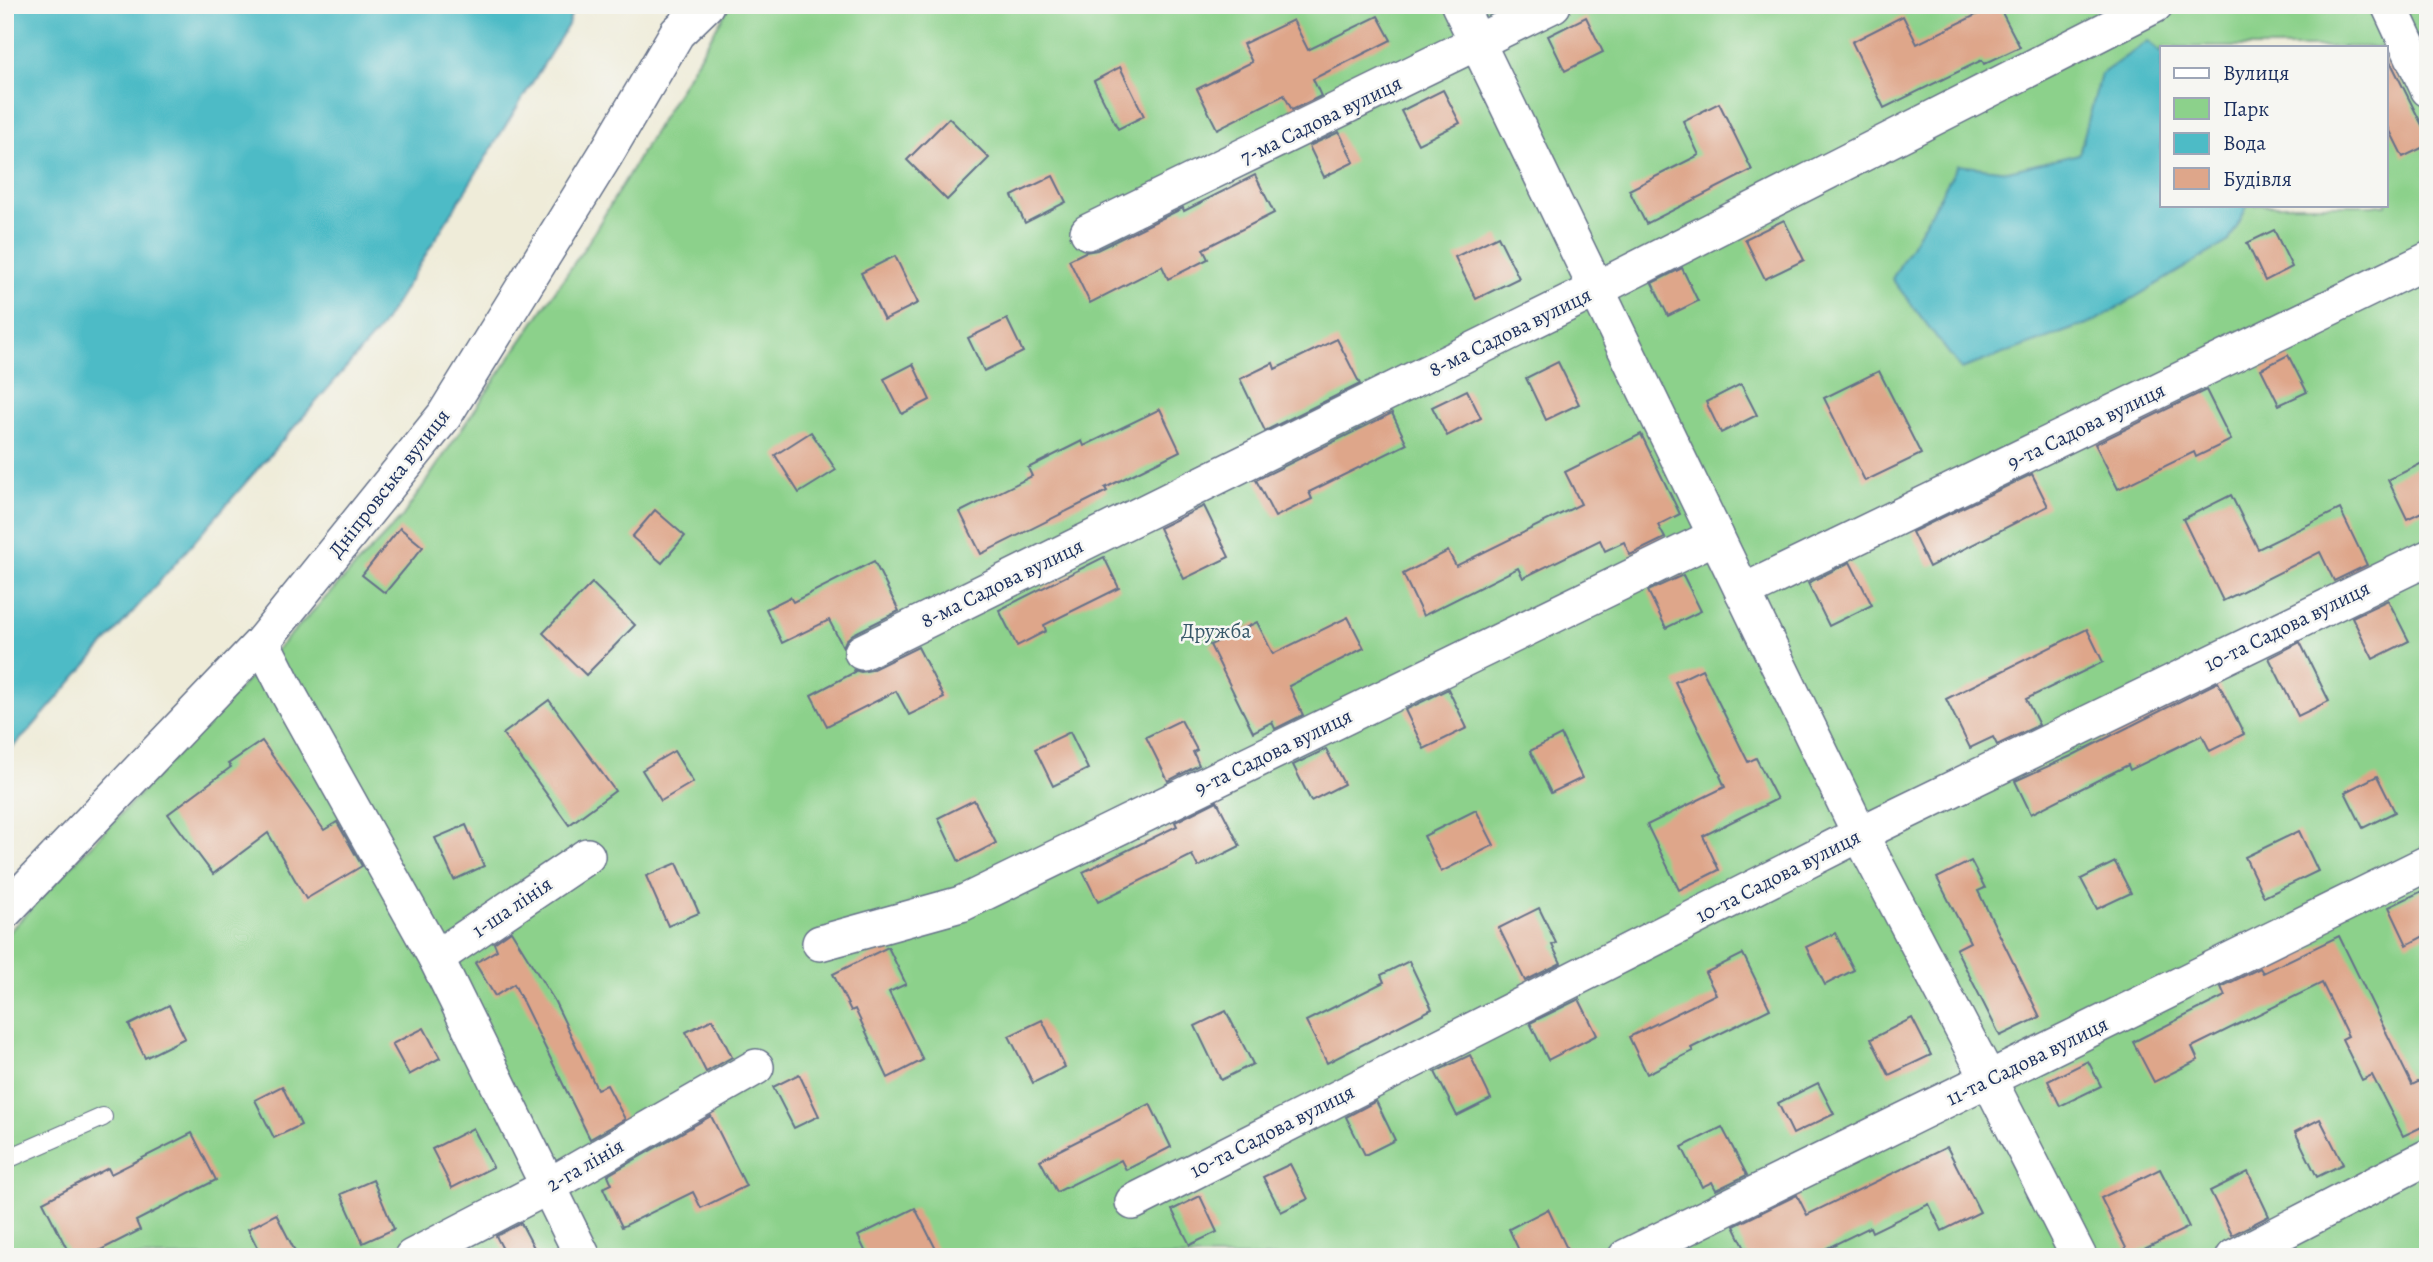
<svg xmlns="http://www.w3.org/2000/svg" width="2433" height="1262" font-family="Alegreya,serif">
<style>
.green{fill:#8cd18b;stroke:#548074;stroke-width:2;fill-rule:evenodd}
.water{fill:#4dbbc6;stroke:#347592;stroke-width:2}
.building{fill:#dea68a}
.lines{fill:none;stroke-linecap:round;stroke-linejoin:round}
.service-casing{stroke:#657189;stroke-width:20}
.minor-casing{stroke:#657189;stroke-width:38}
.service{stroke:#fff;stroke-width:18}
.minor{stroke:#fff;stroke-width:35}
.labels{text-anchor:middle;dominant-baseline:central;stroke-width:5;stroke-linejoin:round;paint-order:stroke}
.street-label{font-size:21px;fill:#1b2f5e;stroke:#f6f6f2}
.park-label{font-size:21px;fill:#375869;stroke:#f6f6f2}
</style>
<rect width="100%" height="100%" fill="#f6f6f2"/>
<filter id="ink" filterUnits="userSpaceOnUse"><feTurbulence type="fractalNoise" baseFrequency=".0143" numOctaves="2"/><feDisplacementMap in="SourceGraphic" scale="14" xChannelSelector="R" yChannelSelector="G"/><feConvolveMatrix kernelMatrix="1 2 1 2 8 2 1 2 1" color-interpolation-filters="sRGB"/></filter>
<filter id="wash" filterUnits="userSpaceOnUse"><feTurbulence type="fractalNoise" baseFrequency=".00686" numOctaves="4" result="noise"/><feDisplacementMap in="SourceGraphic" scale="28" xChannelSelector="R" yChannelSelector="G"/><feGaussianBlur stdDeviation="1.57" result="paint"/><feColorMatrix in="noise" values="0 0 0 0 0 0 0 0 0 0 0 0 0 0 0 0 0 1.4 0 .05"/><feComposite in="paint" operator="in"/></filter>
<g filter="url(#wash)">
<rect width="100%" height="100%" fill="#efecd9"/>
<path class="green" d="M730,5H2428V1257H5V936L402,517L587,244ZM2162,47H2386V205H2162Z"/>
<g class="water">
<path d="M5,5H574L568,25L379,330L27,733L5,754Z"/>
<path d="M2148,41L2162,53V205H2248L2229,241L2095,321L1961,369L1892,279L1958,165L2008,171L2079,154L2101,74Z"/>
</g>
<g id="blocks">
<g class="building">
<path d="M1996,5H1998L2020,47L1984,64L1982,60L1884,108L1852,42L1903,16L1917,44Z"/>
<path d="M1378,16L1391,40L1313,79L1321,96L1292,110L1284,95L1217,129L1197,89L1252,62L1243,44L1293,20L1308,50Z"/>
<path d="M1586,17L1603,52L1565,71L1548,36Z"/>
<path d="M2386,53L2428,137V145L2403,157L2386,123Z"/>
<path d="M1120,67L1144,116L1118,129L1094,81Z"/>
<path d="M1443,90L1460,123L1418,144L1401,111Z"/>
<path d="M1719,103L1752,170L1646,224L1629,190L1699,155L1683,121Z"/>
<path d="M949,118L989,158L947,200L907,160Z"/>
<path d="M1339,132L1354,162L1324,177L1309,146Z"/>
<path d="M1255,175L1274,213L1203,249L1208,259L1168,279L1162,266L1090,303L1069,260L1085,252L1097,250L1183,208L1184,211Z"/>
<path d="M1053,176L1066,202L1025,223L1012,196Z"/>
<path d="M1784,220L1804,260L1765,279L1745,239Z"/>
<path d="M2274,230L2292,267L2265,281L2247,243Z"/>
<path d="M1498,236L1519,278L1476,299L1455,257Z"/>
<path d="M895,256L918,303L884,320L861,273Z"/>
<path d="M1682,268L1698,301L1668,316L1652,283Z"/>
<path d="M1007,319L1023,352L984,371L968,338Z"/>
<path d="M1337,339L1360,384L1265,431L1240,379L1273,363L1275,369Z"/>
<path d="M2288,355L2307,392L2279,405L2261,369Z"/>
<path d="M1558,362L1579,404L1546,420L1526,378Z"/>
<path d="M913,364L930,400L902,414L884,379Z"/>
<path d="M1879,371L1921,454L1865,481L1824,398Z"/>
<path d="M1741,384L1757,415L1721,433L1706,402Z"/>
<path d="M1467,390L1481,418L1447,436L1432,407Z"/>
<path d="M2206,390L2231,440L2196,457L2194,452L2118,489L2095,444Z"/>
<path d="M1160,409L1180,451L1105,488L1107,491L981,554L960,512L1032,476L1028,468L1082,441L1084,446Z"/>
<path d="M1392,413L1407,444L1309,492L1312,499L1275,517L1256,480Z"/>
<path d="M811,432L836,470L799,493L775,455Z"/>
<path d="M1641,434L1680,514L1658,525L1665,538L1630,555L1624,542L1605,551L1600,540L1523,578L1518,568L1423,616L1403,574L1448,551L1456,566L1581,504L1565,472Z"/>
<path d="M2428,460V509L2407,519L2388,480Z"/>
<path d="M2032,474L2048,506L1929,567L1912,532Z"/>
<path d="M2231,495L2258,549L2340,509L2367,565L2334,581L2320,552L2223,601L2183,519Z"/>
<path d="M1204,506L1229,557L1184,579L1159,528Z"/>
<path d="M655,510L685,536L662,563L632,537Z"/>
<path d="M400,528L423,547L385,593L362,575Z"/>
<path d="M1104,557L1119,588L1044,625L1046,631L1017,646L999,610Z"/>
<path d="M874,561L899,611L853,634L846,640L843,647L829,620L782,643L766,609L790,597L793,602Z"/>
<path d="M1850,562L1872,605L1829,626L1808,583Z"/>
<path d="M1683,575L1701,611L1666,628L1648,591Z"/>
<path d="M592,583L635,625L586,675L543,633Z"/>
<path d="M2388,600L2409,641L2373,659L2352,617Z"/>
<path d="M1348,617L1364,648L1289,686L1303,715L1275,729L1272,722L1253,732L1210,645L1257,622L1273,654Z"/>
<path d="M2087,629L2103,662L2026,699L2039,725L1997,745L1993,737L1970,748L1946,699Z"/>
<path d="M2300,642L2329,701L2298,716L2269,658Z"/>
<path d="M918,647L944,698L909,715L896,691L827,726L811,695L855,672L854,670L861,672L871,670Z"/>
<path d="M1702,669L1748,762L1756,758L1777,799L1703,836L1719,870L1679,890L1647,825L1725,787L1720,776L1721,775L1675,682Z"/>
<path d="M2218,682L2244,734L2210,751L2202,735L2130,770L2128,765L2031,814L2015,781L2071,756Z"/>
<path d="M1448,689L1467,728L1424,749L1405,710Z"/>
<path d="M549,700L615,791L569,825L503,734Z"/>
<path d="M1181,720L1197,750L1193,752L1199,765L1168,781L1146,737Z"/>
<path d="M1070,732L1088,769L1053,786L1035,749Z"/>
<path d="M1561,735L1582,778L1551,793L1530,751Z"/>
<path d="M262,741L324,830L337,822L362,866L306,899L268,833L213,874L168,814L231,767L228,764Z"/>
<path d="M1326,749L1344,784L1311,801L1293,765Z"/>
<path d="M674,751L693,782L661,801L642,770Z"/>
<path d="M2377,776L2395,812L2363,828L2345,792Z"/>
<path d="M974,800L996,843L959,862L938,818Z"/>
<path d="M1217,801L1240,846L1198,867L1192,855L1098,902L1083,872L1177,826L1175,822Z"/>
<path d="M1476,810L1494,845L1441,872L1424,836Z"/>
<path d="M466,825L484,866L454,880L435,838Z"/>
<path d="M2299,831L2318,871L2264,897L2245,857Z"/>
<path d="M1971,861L1985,888L1978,891L2040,1017L2000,1036L1956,949L1970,942L1937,878Z"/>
<path d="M2115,862L2131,893L2097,909L2081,879Z"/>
<path d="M677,863L699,913L668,926L646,876Z"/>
<path d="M2428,888V934L2407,945L2389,907Z"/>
<path d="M1539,908L1556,943L1552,945L1561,963L1525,981L1499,928Z"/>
<path d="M511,931L554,1000L597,1089L607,1085L625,1119L590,1139L514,984L495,996L475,963L497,950L494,943Z"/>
<path d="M1835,933L1854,970L1825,985L1806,947Z"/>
<path d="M2339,936L2412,1085L2428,1077V1124L2403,1136L2372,1075L2362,1080L2342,1039L2348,1036L2322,983L2192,1047L2198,1060L2154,1082L2133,1042L2225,996L2221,987L2260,968L2263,973Z"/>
<path d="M888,947L906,984L889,992L923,1060L888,1078L855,1009L851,1011L833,974Z"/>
<path d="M1743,954L1770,1009L1691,1048L1693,1051L1647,1074L1629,1037L1716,994L1705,973Z"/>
<path d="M1409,961L1432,1009L1327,1063L1306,1021L1384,982L1381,975Z"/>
<path d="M1579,999L1597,1035L1548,1060L1530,1023Z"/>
<path d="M169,1005L185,1038L145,1058L129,1025Z"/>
<path d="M1226,1011L1253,1064L1221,1080L1195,1026Z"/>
<path d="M1912,1018L1931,1055L1889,1075L1871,1039Z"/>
<path d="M713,1019L732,1057L706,1072L686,1032Z"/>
<path d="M1042,1020L1065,1067L1033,1083L1009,1036Z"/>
<path d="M424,1028L440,1058L409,1075L392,1044Z"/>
<path d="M1470,1055L1491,1099L1457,1116L1435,1072Z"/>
<path d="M2088,1061L2101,1086L2060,1106L2048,1081Z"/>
<path d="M799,1074L819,1116L794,1128L773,1087Z"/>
<path d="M1818,1083L1834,1114L1793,1134L1778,1103Z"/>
<path d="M282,1086L301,1125L274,1138L255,1100Z"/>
<path d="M1376,1101L1395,1140L1365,1155L1346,1117Z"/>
<path d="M1150,1104L1171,1147L1126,1170L1121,1160L1057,1192L1040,1160Z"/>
<path d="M711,1116L746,1186L701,1208L693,1192L622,1227L603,1188L612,1184L608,1175Z"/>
<path d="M2320,1119L2343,1164L2317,1177L2295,1132Z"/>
<path d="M1722,1127L1747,1175L1716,1190L1712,1182L1702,1187L1682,1147Z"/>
<path d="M473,1128L493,1167L452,1188L432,1149Z"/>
<path d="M192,1133L216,1180L136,1221L140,1230L87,1257H71L43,1202L108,1168L111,1174Z"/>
<path d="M1947,1147L1980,1212L1942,1231L1929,1204L1872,1232L1870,1227L1809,1257H1749L1734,1226L1797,1195L1807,1215Z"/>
<path d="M1290,1164L1308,1199L1281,1212L1263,1177Z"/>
<path d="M2160,1169L2189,1227L2130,1256L2101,1198Z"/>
<path d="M2248,1172L2269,1216L2232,1235L2210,1191Z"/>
<path d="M373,1180L394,1229L363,1243L341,1194Z"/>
<path d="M1200,1196L1217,1232L1190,1245L1172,1210Z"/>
<path d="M915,1208L940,1257H868L858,1236Z"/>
<path d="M1548,1209L1571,1257H1522L1509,1229Z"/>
<path d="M276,1214L298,1257H262L248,1229Z"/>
<path d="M521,1223L539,1257H507L496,1236Z"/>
</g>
</g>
</g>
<g filter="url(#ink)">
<use href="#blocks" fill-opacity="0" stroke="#657189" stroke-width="2"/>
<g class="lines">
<g class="service-casing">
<path id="service" d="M5,1160L103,1117"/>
</g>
<g class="minor-casing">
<g id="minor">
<path d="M1459,5L1860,834L1989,1080L2079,1257"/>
<path d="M2389,5L2428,89"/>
<path d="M1088,232L1553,5"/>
<path d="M1743,592L2428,260"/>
<path d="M262,642L288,693L436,958L583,1257"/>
<path d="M862,652L1597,289L2155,5"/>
<path d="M5,911L262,642L444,416L606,154L677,33L706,5"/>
<path d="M820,943L961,904L1716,536"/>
<path d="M436,958L587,856"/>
<path d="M1133,1202L1860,834L2428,558"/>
<path d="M412,1257L547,1187L756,1067"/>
<path d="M1626,1257L2428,863"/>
<path d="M2234,1257L2428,1157"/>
</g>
</g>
<use href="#service" class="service"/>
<use href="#minor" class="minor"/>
</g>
</g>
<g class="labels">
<g class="street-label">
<text transform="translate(1321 120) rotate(-26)">7-ма Садова вулиця</text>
<text transform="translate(1510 332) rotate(-26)">8-ма Садова вулиця</text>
<text transform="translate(2086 426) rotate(-26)">9-та Садова вулиця</text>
<text transform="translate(389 483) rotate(-52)">Дніпровська вулиця</text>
<text transform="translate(1002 583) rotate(-26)">8-ма Садова вулиця</text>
<text transform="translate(2287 626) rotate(-26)">10-та Садова вулиця</text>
<text transform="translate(1273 752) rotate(-26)">9-та Садова вулиця</text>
<text transform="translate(1778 876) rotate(-27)">10-та Садова вулиця</text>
<text transform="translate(512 907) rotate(-34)">1-ша лінія</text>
<text transform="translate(2027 1061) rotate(-26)">11-та Садова вулиця</text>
<text transform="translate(1272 1131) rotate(-27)">10-та Садова вулиця</text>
<text transform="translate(585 1165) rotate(-30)">2-га лінія</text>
</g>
<g class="park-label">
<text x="1216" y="631">Дружба</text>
</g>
</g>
<rect width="2433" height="1262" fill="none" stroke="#f6f6f2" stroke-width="28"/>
<rect x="2160" y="46" width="228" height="161" fill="#f6f6f2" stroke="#9ea6b7" stroke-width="2"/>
<rect x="2174" y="68" width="35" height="10" fill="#ffffff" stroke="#9ea6b7" stroke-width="2"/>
<text x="2223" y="80" font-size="21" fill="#1b2f5e">Вулиця</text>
<rect x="2174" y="98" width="35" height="21" fill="#8cd18b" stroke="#9ea6b7" stroke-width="2"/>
<text x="2223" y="116" font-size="21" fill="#1b2f5e">Парк</text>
<rect x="2174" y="133" width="35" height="21" fill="#4dbbc6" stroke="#9ea6b7" stroke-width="2"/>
<text x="2223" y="150" font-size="21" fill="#1b2f5e">Вода</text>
<rect x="2174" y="168" width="35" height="21" fill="#dea68a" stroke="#9ea6b7" stroke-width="2"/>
<text x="2223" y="186" font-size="21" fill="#1b2f5e">Будівля</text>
</svg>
